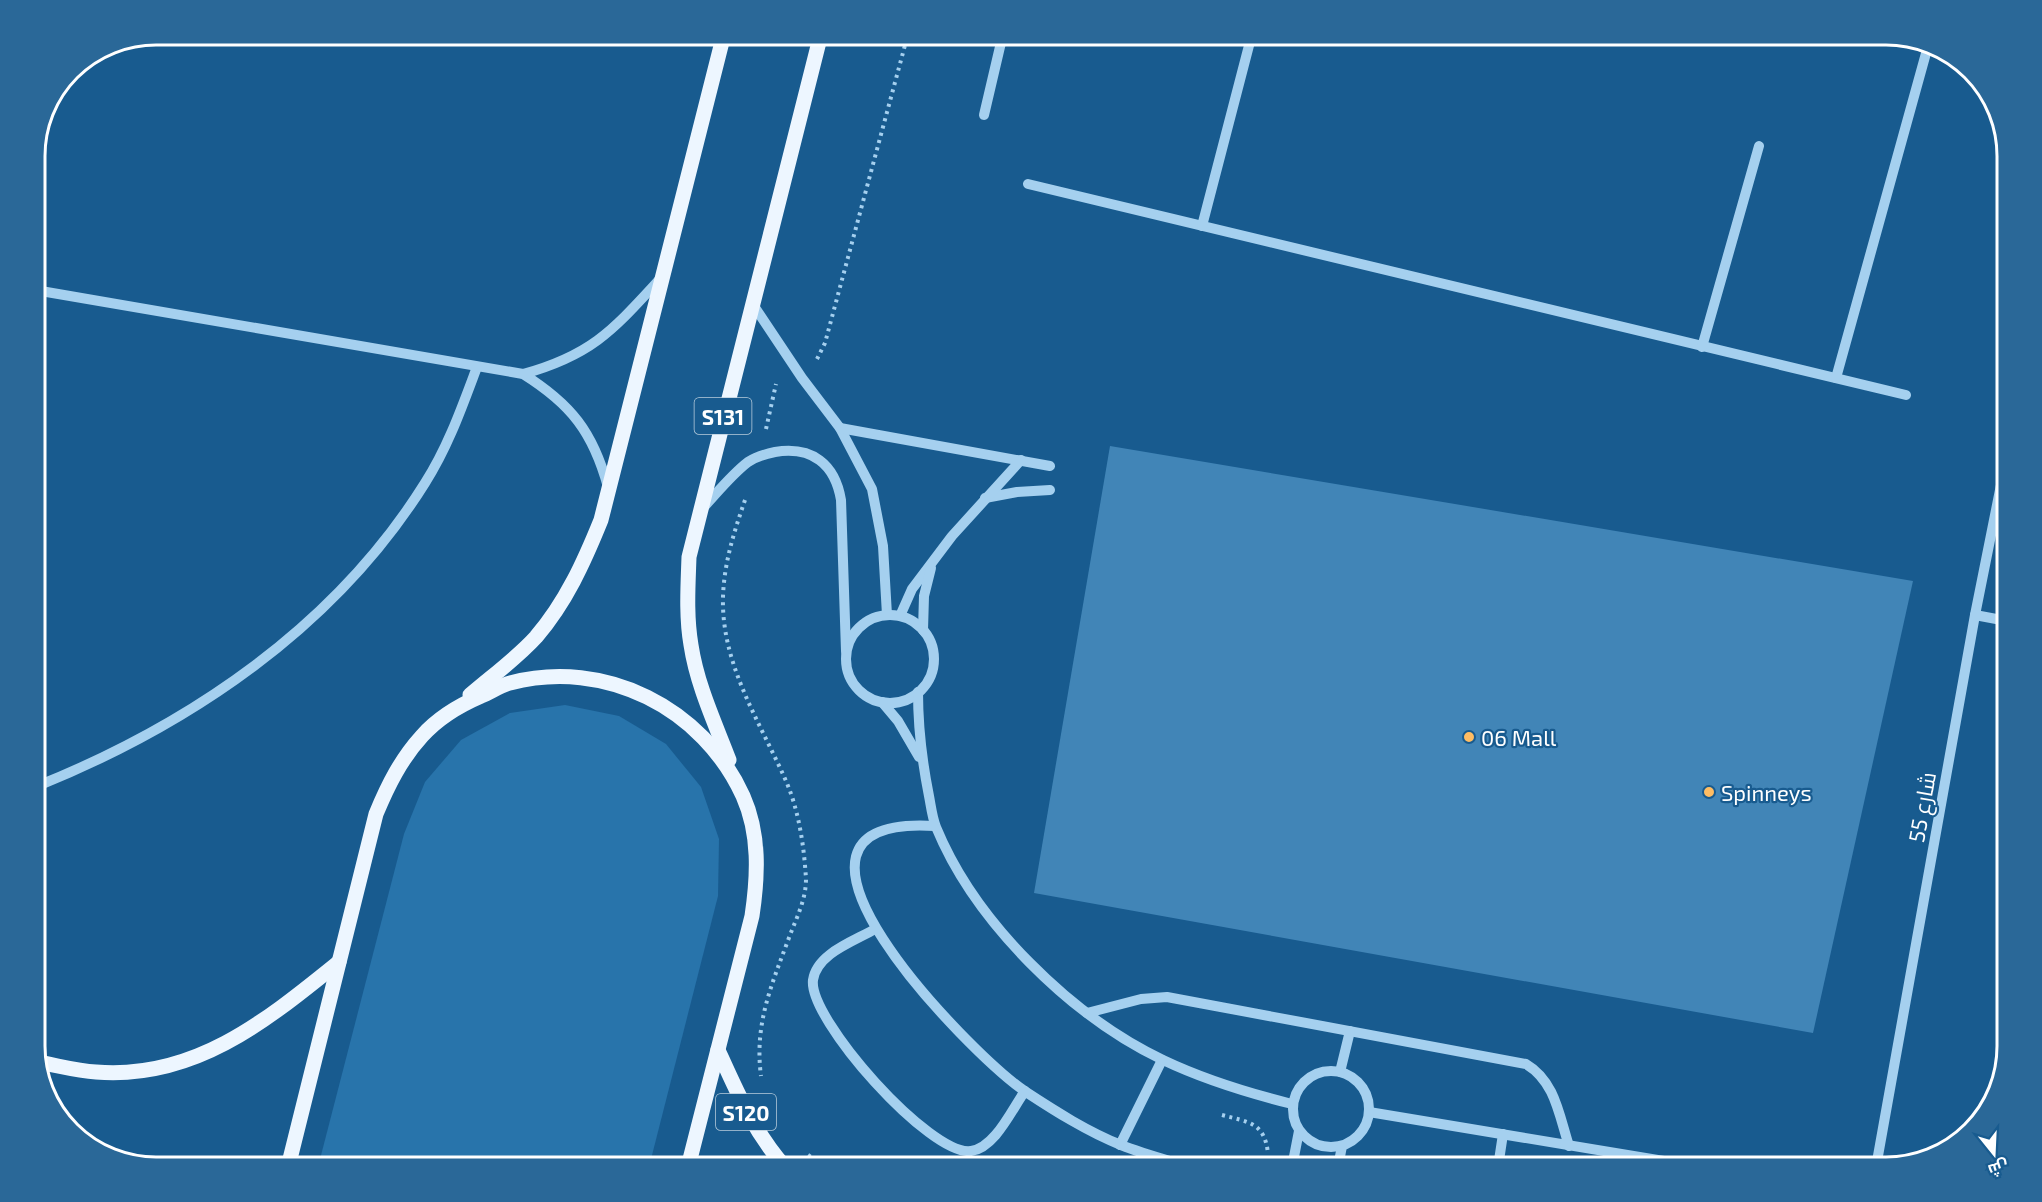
<svg xmlns="http://www.w3.org/2000/svg" width="2042" height="1202" font-family="'Exo 2',Cairo,sans-serif">
<style>
.green{fill:#2874ab}
.building{fill:#4185b7}
.lines{fill:none;stroke-linecap:round;stroke-linejoin:round}
.path{stroke:#a5d0ef;stroke-width:4;stroke-dasharray:3 4.5;stroke-linecap:butt}
.minor{stroke:#a5d0ef;stroke-width:10}
.major{stroke:#edf6ff;stroke-width:15}
.poi-dot{fill:#ffbd63;stroke:#185b8f;stroke-width:2}
.labels{text-anchor:middle;dominant-baseline:central;stroke-width:4.5;stroke-linejoin:round;paint-order:stroke}
.shield{fill:#185b8f;stroke:#bacedd;stroke-width:1.5}
.shield-label{font-size:21px;font-weight:bold;fill:#fff}
.poi-label{font-size:22px;fill:#fff;stroke:#185b8f;text-anchor:start}
.street-label{font-size:22px;fill:#fff;stroke:#185b8f}
.rim{fill:none;stroke:#fff;stroke-width:3}
</style>
<rect width="100%" height="100%" fill="#185b8f"/>
<path class="green" d="M565,705L619,716L666,744L701,787L719,839L718,896L649,1167H318L404,834L425,782L461,740L510,713Z"/>
<path class="building" d="M1110,446L1913,581L1813,1033L1034,893Z"/>
<g class="lines">
<g class="path">
<path d="M817,359L825,343L908,34"/>
<path d="M766,429L776,384"/>
<path d="M745,500C734,532 724,563 723,597C721,664 760,722 786,781C799,811 804,846 806,879C806,899 797,917 790,935C772,984 754,1023 761,1076"/>
<path d="M1222,1115C1248,1122 1265,1122 1268,1154"/>
<path d="M808,1155L825,1167"/>
</g>
<g class="minor">
<path d="M984,115L1003,34"/>
<path d="M1028,184L1906,395"/>
<path d="M1202,226L1252,34"/>
<path d="M35,290L523,374C571,404 593,432 608,487"/>
<path d="M752,303L802,378L840,428L872,489L883,546L887,615"/>
<path d="M1702,347L1759,146"/>
<path d="M523,374C592,355 613,330 660,279"/>
<path d="M1836,378L1928,46"/>
<path d="M840,428L1050,466"/>
<path d="M985,498L1017,492L1050,490"/>
<path d="M702,509C717,493 731,475 748,462C757,456 765,454 775,452C812,446 835,464 841,500L846,651"/>
<path d="M1975,615L2007,621"/>
<circle cx="890" cy="659" r="44"/>
<path d="M900,616L912,589L952,536L1021,460"/>
<path d="M923,630L924,596L931,568"/>
<path d="M918,692C918,728 922,761 929,796C931,806 932,817 936,827C975,922 1071,1016 1163,1060C1205,1080 1248,1093 1292,1104"/>
<path d="M882,702L898,721L919,757"/>
<path d="M35,787C190,725 335,627 425,483C448,447 462,407 477,367"/>
<path d="M935,826C733,813 969,1053 1026,1092C1055,1111 1088,1132 1121,1145C1143,1154 1167,1160 1190,1167"/>
<path d="M875,929C855,941 817,953 813,980C808,1019 931,1157 971,1151C995,1148 1012,1109 1025,1091"/>
<path d="M1087,1013L1141,999L1167,997L1526,1064C1555,1081 1559,1115 1569,1146"/>
<circle cx="1331" cy="1109" r="38"/>
<path d="M1340,1072L1350,1031"/>
<path d="M1369,1112L1700,1167"/>
<path d="M1120,1145L1162,1060"/>
<path d="M1292,1167L1299,1131"/>
<path d="M1338,1167L1342,1146"/>
<path d="M1498,1167L1503,1134"/>
<path d="M1876,1167L1975,615L2007,455"/>
</g>
<g class="major">
<path d="M470,695C492,676 517,658 536,637C566,602 584,562 601,520L724,34"/>
<path d="M729,760C715,723 697,685 691,645C686,616 688,586 689,557L821,34"/>
<path d="M718,1050C737,1092 754,1132 785,1167"/>
<path d="M37,1062C56,1065 76,1071 96,1072C195,1080 267,1020 339,962"/>
<path d="M288,1167L376,814C388,785 401,759 422,736C438,718 460,705 481,696C491,692 501,685 510,683C605,658 703,708 743,796C760,834 758,876 752,916L688,1167"/>
</g>
</g>
<g class="poi-dot">
<circle cx="1469" cy="737" r="6"/>
<circle cx="1709" cy="792" r="6"/>
</g>
<g class="labels">
<g class="shield">
<rect x="694.5" y="398" width="57" height="36" rx="4.5"/>
<rect x="716" y="1094" width="60" height="36" rx="4.5"/>
</g>
<g class="shield-label">
<text x="723" y="416">S131</text>
<text x="746" y="1112">S120</text>
</g>
<g class="poi-label">
<text x="1481" y="737">06 Mall</text>
<text x="1721" y="792">Spinneys</text>
</g>
<g class="street-label">
<text transform="translate(1921 807) rotate(-80)">شارع 55</text>
</g>
</g>
<path d="M0 0H2042V1202H0ZM156 45H1886A111 111 0 0 1 1997 156V1046A111 111 0 0 1 1886 1157H156A111 111 0 0 1 45 1046V156A111 111 0 0 1 156 45Z" fill="#2a6898" fill-rule="evenodd"/>
<path class="rim" d="M156 45H1886A111 111 0 0 1 1997 156V1046A111 111 0 0 1 1886 1157H156A111 111 0 0 1 45 1046V156A111 111 0 0 1 156 45Z"/>
<g transform="translate(1994 1154) rotate(162)" stroke="#185b8f" stroke-width="4.5" paint-order="stroke">
<path d="M0-4.5L10 22L0 15L-10 22Z" fill="#ffffff"/>
<text y="-9" font-size="16" font-weight="bold" text-anchor="middle" fill="#ffffff">ش</text>
</g>
</svg>
